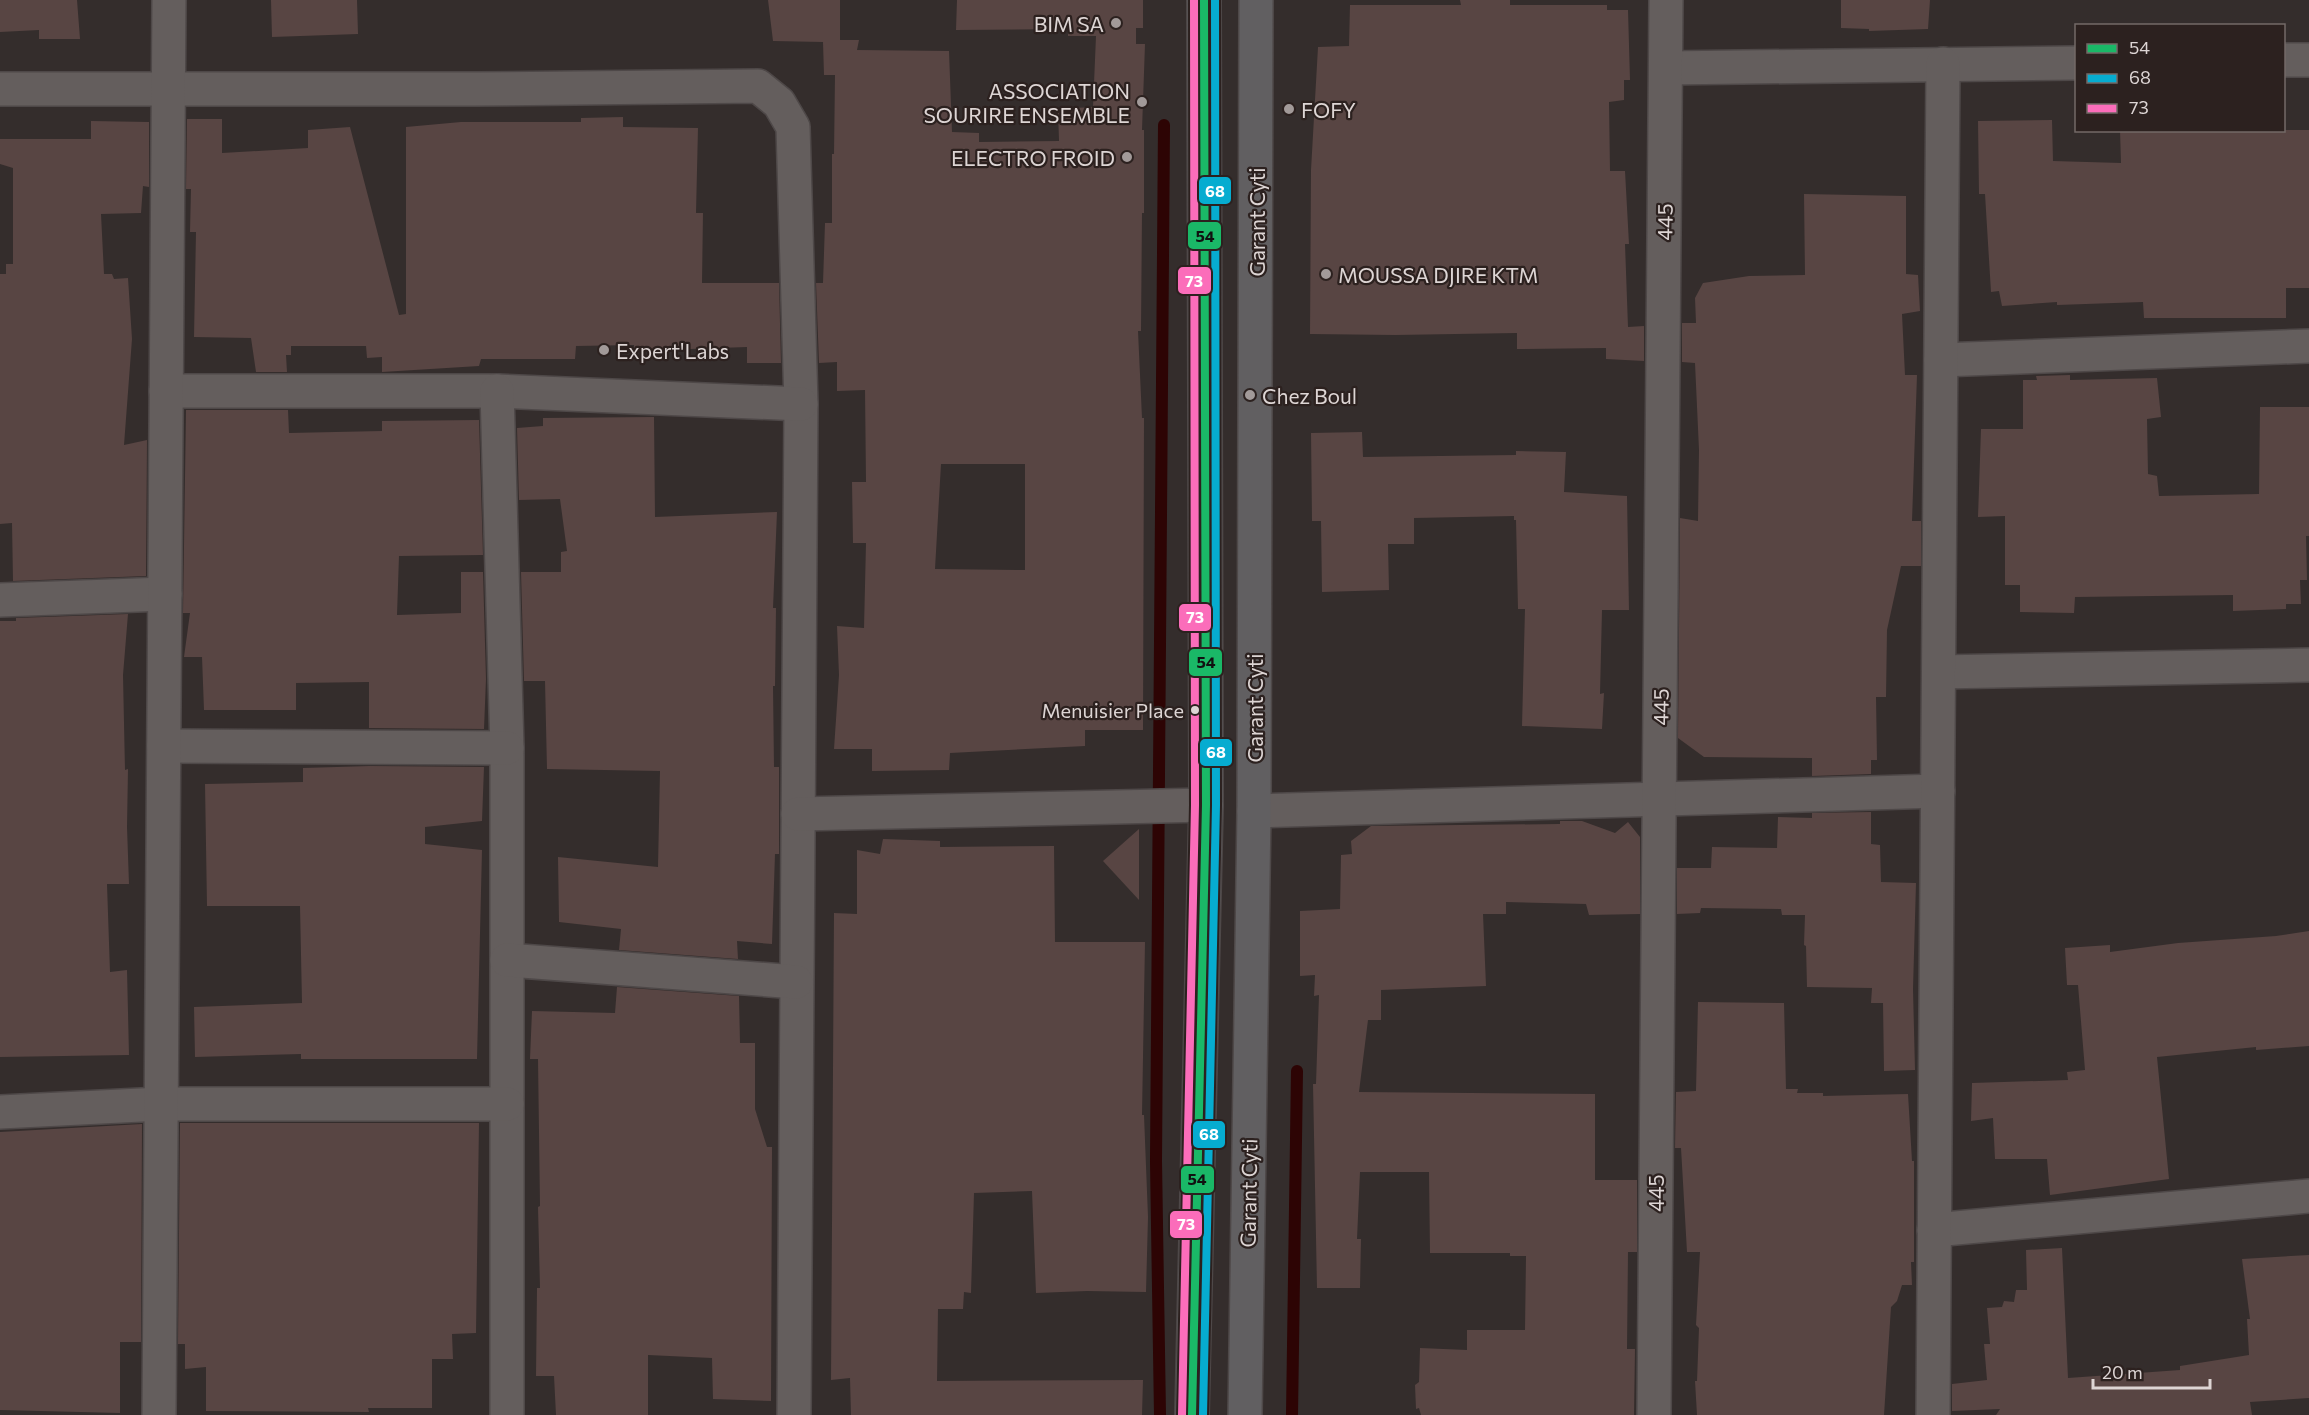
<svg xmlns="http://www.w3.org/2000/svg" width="2309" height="1415" font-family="Commissioner,sans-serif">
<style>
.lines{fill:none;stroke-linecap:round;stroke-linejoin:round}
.stream{stroke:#2d0404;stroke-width:12}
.building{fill:#584543;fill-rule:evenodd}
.street-casing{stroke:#4e4848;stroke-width:36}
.secondary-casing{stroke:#4e4848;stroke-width:36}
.street{stroke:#645e5d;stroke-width:33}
.secondary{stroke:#615f61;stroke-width:33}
.bus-1-casing{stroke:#2c211f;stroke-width:12}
.bus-2-casing{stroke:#2c211f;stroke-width:12}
.bus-3-casing{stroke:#2c211f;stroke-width:12}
.bus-1{stroke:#1ab867;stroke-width:8}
.bus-2{stroke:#06acd0;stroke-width:8}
.bus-3{stroke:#fb6dba;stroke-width:8}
.poi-dot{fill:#a29a99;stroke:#2c211f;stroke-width:2}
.bus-dot{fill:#ddd5d4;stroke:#2c211f;stroke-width:2}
.labels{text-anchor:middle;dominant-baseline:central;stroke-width:4.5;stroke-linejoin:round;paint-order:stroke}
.bus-label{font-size:20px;fill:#ddd5d4;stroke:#2c211f;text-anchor:end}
.poi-label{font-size:21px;fill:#ddd5d4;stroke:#2c211f;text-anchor:start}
.street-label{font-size:21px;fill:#ddd5d4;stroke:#2c211f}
.line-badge{stroke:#2c211f;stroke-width:2}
.badge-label{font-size:16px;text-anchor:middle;font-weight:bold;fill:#fff}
.pale-badge-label{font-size:16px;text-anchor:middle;font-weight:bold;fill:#111}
</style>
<rect width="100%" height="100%" fill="#342d2c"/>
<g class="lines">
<g class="stream">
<path d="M1160,1415L1156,1161L1164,125"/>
<path d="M1292,1415L1297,1071"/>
</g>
</g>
<g class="building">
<path d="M0,0H77L80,39H39V30L0,32Z"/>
<path d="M271,0H357L358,34L272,37Z"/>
<path d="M768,0H840V40H859L857,50L949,51L952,132L979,133V142L1059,141L1058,109L1093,107L1096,36H1068V29L956,30L957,0H1143V28H1136V44H1145L1142,130H1144V213H1142L1141,331H1138L1142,418H1144L1143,730H1085V746L950,753L949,770L872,771V749H834L839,675L837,626L864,628L866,543H853L852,482H866L865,390L837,391V362L819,363L816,283H823L825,223H832V154H834L835,75H824L823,42L773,41ZM941,464H1025V570L935,569Z"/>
<path d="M1460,0H1510V5H1607V10H1628L1630,80H1624V100L1609,102L1610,171H1625L1629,244H1625L1628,327L1644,326V361L1606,359V348L1517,349V333L1395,335L1310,334L1311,170L1318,47L1349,46L1350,5H1461Z"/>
<path d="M1841,0H1930L1928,29L1869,31V29L1841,28Z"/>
<path d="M623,117V127L698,128L696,213H703L702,283H779L781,363H747V347L634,351V345L576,346L575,359H481L479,366L382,372V357L367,358L366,346H291V355H286L287,372H256L251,338L194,337L196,232H190L191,189H186L187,119H222V153L308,148V130L350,127L399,315L406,314V127L461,122H581V118Z"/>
<path d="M2052,120L2053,161L2121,163L2120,130H2309V288H2286V318H2144L2143,302L2057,305V302L2002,306L1999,291L1991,292L1985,194H1979L1978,121Z"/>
<path d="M91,121L149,122V187L143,186L141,213L101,214L104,274H112L114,279L128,278L132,339L124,445L147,440L146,576L13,581L12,523L0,524V274H6V264H13V168L0,164V139H91Z"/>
<path d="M1804,194L1906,196V274L1918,275L1920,311L1902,314L1905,375H1917L1912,521H1921V566H1901L1887,630L1886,697H1876L1877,760H1871V774L1812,776V758L1704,757L1678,738L1680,518L1698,521L1699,450L1695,363L1682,362V323H1696L1695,298L1703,283L1749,276L1805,275Z"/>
<path d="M2070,375V380L2157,378L2161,417L2147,419L2148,474L2157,476L2159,496L2259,494L2260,407H2309V536H2306L2307,580H2300L2301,604H2286V609L2233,611V595L2075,597L2074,613L2020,612V585H2005V516L1978,517L1981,429H2023V380H2037L2036,376Z"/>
<path d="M186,410H288L289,433L382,431V421L479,420L483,555L399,556L397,615L461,613V572H483L486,679L484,729L369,728V682L296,683V710H204L202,657H184L190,613H183Z"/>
<path d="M654,417L655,517L777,512L773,608H776L775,686H773L774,767H779V854H775L772,944L737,941L738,959L619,950L621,929L559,922L558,857L658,867L660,771L547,769L545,681H524L521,572H561V552L567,551L560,499L519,500L517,428L543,426V418Z"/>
<path d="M1362,432L1363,457L1516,455V451L1566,452L1564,492L1627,496L1629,610H1602L1600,694L1604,693L1602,729L1522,726L1525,609H1518L1516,520H1514V516L1414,518V544H1388L1389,590L1322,592L1321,521H1312L1311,433Z"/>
<path d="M128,614L123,675L125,770L128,769L127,827L129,884H107L110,972L127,970L129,1055L0,1057V621H16V618Z"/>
<path d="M370,766L484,767L482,821L425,827V844L482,850L477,1059H301V1054L195,1057L194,1007L302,1003L300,906H207L205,784L303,782V768Z"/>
<path d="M1871,812V844L1880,845L1881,882L1916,883L1913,989L1915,1070L1884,1071L1883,1003H1871L1872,988L1807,987L1806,946L1804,945L1805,915H1782L1781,909L1701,908L1700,913L1677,914V868H1711L1712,847L1777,848L1778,817L1812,818V813Z"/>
<path d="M1560,821H1582L1615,833L1628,822L1640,837V914L1589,915L1586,904L1506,902V914H1483L1486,986L1381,990V1020H1368L1359,1092L1595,1094V1180H1637V1252H1628L1627,1349H1635L1634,1415H1421L1419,1408L1416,1409L1415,1385L1419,1382L1420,1348L1467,1350V1330H1525L1526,1256H1510V1253H1430L1429,1172H1360L1357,1239H1361L1360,1288H1317L1313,1084H1316L1319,995L1314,996L1315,975L1300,976V911L1340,909L1341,855L1352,854L1351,841L1371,826L1560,824Z"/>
<path d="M1139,829V900L1103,861Z"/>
<path d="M883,839L940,841V847L1054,846L1055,942H1145L1142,1115H1144L1148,1217L1146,1292L1087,1291L1036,1293L1032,1191L974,1193L971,1293L964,1292L963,1309H938L937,1381L1143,1380L1142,1415H851L850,1378L831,1380L834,913L857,914V850L880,854Z"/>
<path d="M2309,931V1046L2256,1050V1047L2157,1057L2169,1179L2050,1195L2047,1159H1995L1993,1118L1971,1121L1972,1083L2068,1080L2067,1072L2085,1070L2078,985H2067L2065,948L2110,945V952L2178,943L2276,936Z"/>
<path d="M617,987L739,996L740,1043H755V1109L767,1147H772L771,1401L713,1399L712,1358L648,1355V1415H556L554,1376H536L537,1288H540L538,1207L540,1206L538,1059H530L532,1011L615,1013Z"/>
<path d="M1698,1002L1784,1003L1786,1089H1798L1797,1093H1823V1096L1908,1094L1912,1161H1914V1262H1911L1912,1285H1902L1897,1301L1891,1307L1884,1415H1697L1695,1381H1697L1699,1328L1696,1325L1700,1252H1687L1681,1148H1675L1676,1092L1696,1091Z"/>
<path d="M180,1123H479L476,1333L452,1334L453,1359H432V1408H368L369,1412L206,1411V1367L185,1369V1344H178Z"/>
<path d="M142,1124L141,1342H120V1413L0,1410V1132Z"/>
<path d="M2062,1248L2068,1378L2180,1370V1366L2249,1355L2247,1319H2250L2242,1259L2309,1255V1398L2250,1402L2252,1415H1996L2000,1409L1952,1411V1384L1987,1380L1984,1344H1990L1987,1308L2002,1307L2004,1301L2014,1302L2016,1290H2027L2026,1250Z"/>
</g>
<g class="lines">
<g class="street-casing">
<g id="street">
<path d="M2284,60H2309"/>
<path d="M1666,68L2076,63"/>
<path d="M0,89H475L758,86L779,103L793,127L801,404L794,1415"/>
<path d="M1941,360L2309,346"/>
<path d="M166,391H497L801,404"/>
<path d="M497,391L507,748V1415"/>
<path d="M0,600L165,594"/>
<path d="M1939,672L2309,665"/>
<path d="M164,746L507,748"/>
<path d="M1254,811L1938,791"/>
<path d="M798,814L1206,805"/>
<path d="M507,960L796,982"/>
<path d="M0,1112L161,1104H507"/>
<path d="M1934,1230L2309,1196"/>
<path d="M159,1415L169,0"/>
<path d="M1654,1415L1666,0"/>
<path d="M1933,1415L1943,64"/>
</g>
</g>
<g class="secondary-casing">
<g id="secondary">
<path d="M1192,1415L1206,805L1204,0"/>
<path d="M1245,1415L1254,811L1256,0"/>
</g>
</g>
<use href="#street" class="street"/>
<use href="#secondary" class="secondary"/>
<g class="bus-1-casing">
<path id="bus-1" d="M1192,1415L1206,805L1204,0"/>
</g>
<g class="bus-2-casing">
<path id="bus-2" d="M1203,1415L1216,805L1215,0"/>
</g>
<g class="bus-3-casing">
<path id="bus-3" d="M1182,1415L1195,805L1194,0"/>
</g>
<use href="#bus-1" class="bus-1"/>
<use href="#bus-2" class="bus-2"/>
<use href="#bus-3" class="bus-3"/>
</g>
<g class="poi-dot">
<circle cx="1116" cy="23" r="6"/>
<circle cx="1142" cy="102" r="6"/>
<circle cx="1289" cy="109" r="6"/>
<circle cx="1127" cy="157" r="6"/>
<circle cx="1326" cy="274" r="6"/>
<circle cx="604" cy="350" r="6"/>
<circle cx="1250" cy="395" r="6"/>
</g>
<circle class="bus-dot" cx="1195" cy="710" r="5"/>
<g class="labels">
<g class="bus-label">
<text x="1184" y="710">Menuisier Place</text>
</g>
<g class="poi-label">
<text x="1104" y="23" text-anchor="end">BIM SA</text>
<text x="1130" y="90" text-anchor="end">ASSOCIATION<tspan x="1130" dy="24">SOURIRE ENSEMBLE</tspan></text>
<text x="1301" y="109">FOFY</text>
<text x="1115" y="157" text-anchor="end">ELECTRO FROID</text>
<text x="1338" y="274">MOUSSA DJIRE KTM</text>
<text x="616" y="350">Expert'Labs</text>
<text x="1262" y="395">Chez Boul</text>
</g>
<g class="street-label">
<text transform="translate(1256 222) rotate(-90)">Garant Cyti</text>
<text transform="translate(1664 222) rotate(-89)">445</text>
<text transform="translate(1660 707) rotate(-89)">445</text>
<text transform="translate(1254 708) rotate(-90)">Garant Cyti</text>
<text transform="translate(1248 1193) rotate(-89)">Garant Cyti</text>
<text transform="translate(1655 1193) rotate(-90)">445</text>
</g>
</g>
<g class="line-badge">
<rect x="1198" y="176" width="34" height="29" rx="6" fill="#06acd0"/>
<rect x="1187" y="221" width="35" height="29" rx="6" fill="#1ab867"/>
<rect x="1177" y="266" width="35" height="29" rx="6" fill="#fb6dba"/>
<rect x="1178" y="603" width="34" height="29" rx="6" fill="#fb6dba"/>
<rect x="1188" y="648" width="35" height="29" rx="6" fill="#1ab867"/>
<rect x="1199" y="738" width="34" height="29" rx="6" fill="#06acd0"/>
<rect x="1192" y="1120" width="34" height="29" rx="6" fill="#06acd0"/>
<rect x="1180" y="1165" width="35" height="29" rx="6" fill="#1ab867"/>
<rect x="1169" y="1210" width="34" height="29" rx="6" fill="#fb6dba"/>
</g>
<g class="badge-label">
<text x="1215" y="197">68</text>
<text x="1194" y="287">73</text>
<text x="1195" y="623">73</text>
<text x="1216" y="758">68</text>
<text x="1209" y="1140">68</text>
<text x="1186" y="1230">73</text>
</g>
<g class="pale-badge-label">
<text x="1205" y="242">54</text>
<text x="1206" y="668">54</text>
<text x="1197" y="1185">54</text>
</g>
<rect x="2075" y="24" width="210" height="108" fill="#2c211f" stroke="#736967" stroke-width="1.5"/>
<rect x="2087" y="44" width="30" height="9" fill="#1ab867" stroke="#736967" stroke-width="1.5"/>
<text x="2129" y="54" font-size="18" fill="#ddd5d4">54</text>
<rect x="2087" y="74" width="30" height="9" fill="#06acd0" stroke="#736967" stroke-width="1.5"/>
<text x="2129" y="84" font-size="18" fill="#ddd5d4">68</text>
<rect x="2087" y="104" width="30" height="9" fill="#fb6dba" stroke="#736967" stroke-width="1.5"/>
<text x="2129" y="114" font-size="18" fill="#ddd5d4">73</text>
<path d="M2093 1379v9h117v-9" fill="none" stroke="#ddd5d4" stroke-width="3"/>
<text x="2102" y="1379" font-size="18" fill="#ddd5d4" stroke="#2c211f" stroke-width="4.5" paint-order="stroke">20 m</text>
</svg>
